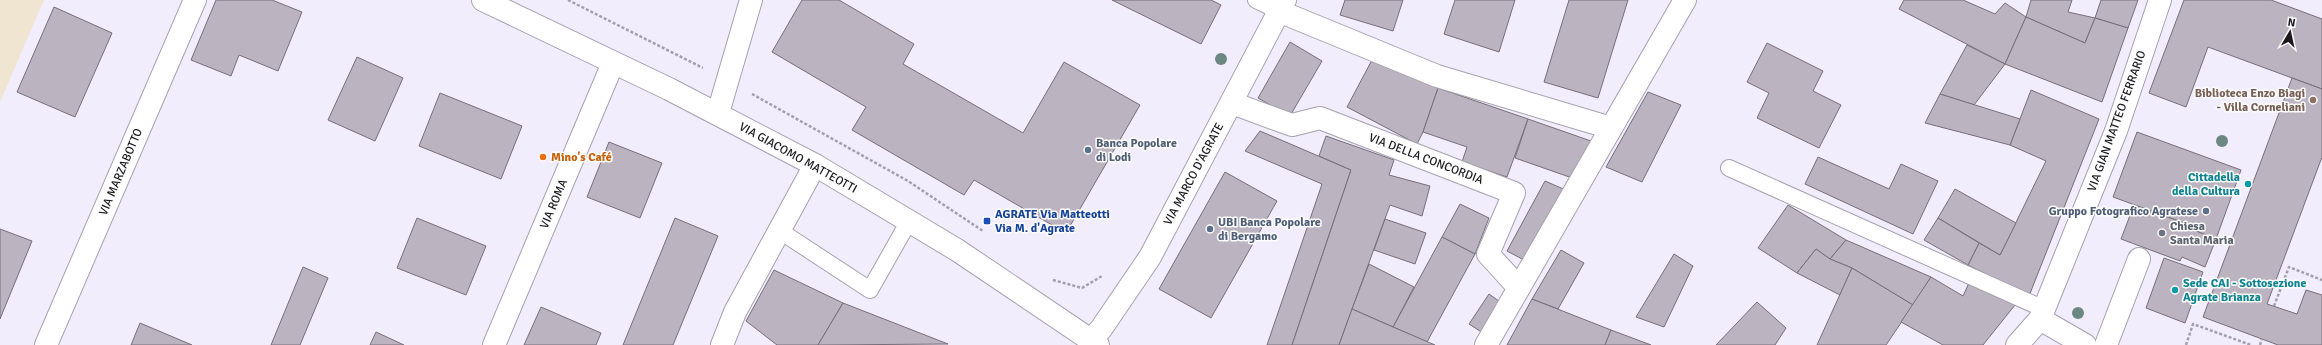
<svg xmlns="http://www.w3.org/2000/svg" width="2322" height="345" font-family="Signika,sans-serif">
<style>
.commercial{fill:#f0e5d0}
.building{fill:#bcb3c0;stroke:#766e7a}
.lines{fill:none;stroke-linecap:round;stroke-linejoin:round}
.lane-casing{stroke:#a6a1af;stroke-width:18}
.street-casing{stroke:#a6a1af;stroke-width:24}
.secondary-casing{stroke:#a6a1af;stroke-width:24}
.path{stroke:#a39faa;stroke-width:2.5;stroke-dasharray:3 2;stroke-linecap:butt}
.lane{stroke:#fff;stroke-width:16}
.street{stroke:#fff;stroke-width:22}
.secondary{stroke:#fff;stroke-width:22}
.tree{fill:#6d8783}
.education-dot{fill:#8d6e63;stroke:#fdfdfd;stroke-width:1.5}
.service-dot{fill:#5c6f8a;stroke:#fdfdfd;stroke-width:1.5}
.food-dot{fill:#e8710a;stroke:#fdfdfd;stroke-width:1.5}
.culture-dot{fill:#0f9aa8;stroke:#fdfdfd;stroke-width:1.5}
.transit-dot{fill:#1a4fb4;stroke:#fdfdfd;stroke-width:1.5}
.worship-dot{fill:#6b7280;stroke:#fdfdfd;stroke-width:1.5}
.labels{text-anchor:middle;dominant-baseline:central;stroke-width:3;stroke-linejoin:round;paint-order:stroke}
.education-label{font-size:12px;font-weight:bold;fill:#785e54;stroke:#fdfdfd;text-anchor:end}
.street-label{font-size:12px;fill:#1b191e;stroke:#fdfdfd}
.service-label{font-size:12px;font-weight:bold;fill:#4e5e75;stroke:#fdfdfd;text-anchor:start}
.food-label{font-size:12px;font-weight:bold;fill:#c56008;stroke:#fdfdfd;text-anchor:start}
.culture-label{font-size:12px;font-weight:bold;fill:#0d838f;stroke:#fdfdfd;text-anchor:end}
.transit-label{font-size:12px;font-weight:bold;fill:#164399;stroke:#fdfdfd;text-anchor:start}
.worship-label{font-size:12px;font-weight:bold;fill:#5b616d;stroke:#fdfdfd;text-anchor:start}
</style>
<rect width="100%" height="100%" fill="#f2edfc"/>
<path class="commercial" d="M0,0H44L0,102Z"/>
<g class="building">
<path d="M216,0H272L302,12L278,71L239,55L231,76L191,60Z"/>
<path d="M802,0H839L914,44L903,64L1023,133L1064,62L1140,105L1066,233L974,180L964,195L852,130L866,107L772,52Z"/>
<path d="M1112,0H1211L1221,5L1201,44Z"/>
<path d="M1345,0H1403L1393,31L1340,15Z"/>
<path d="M1455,0H1515L1499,52L1444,34Z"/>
<path d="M1569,0H1628L1598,98L1544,82Z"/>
<path d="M1904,0H1963L1995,14L2005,3L2026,17L2005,64L1899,9Z"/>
<path d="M2031,0H2072L2068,12L2095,18L2085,43L2026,17Z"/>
<path d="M2101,0H2138L2128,28L2095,18Z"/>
<path d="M2184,0H2271L2322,19V89L2208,47L2186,107L2149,93Z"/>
<path d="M54,7L112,33L75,117L17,92Z"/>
<path d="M2026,17L2085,43L2095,18L2128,28L2102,102L2005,64Z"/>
<path d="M1290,42L1322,61L1290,116L1258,98Z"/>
<path d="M1767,43L1823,71L1813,91L1841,105L1819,148L1757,118L1769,93L1747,82Z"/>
<path d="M1967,45L2005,64L1974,105L1940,94Z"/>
<path d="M357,57L403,78L375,141L328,120Z"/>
<path d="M1372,60L1438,88L1423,132L1417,144L1347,107Z"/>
<path d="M2292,78L2322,89V157L2267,304L2297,314L2306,290L2322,295V345H2278L2203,317Z"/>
<path d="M1438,88L1528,119L1507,177L1462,162L1467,147L1423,132Z"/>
<path d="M2031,90L2099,119L2029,296L1968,265L1979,243L2000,255L2046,161L2010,145Z"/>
<path d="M1648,92L1681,105L1642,182L1606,167Z"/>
<path d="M440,93L522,126L501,179L419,146Z"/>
<path d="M1940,94L2020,119L2010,145L1925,123Z"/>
<path d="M1528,119L1591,141L1578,180L1515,158Z"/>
<path d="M1260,131L1351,170L1292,345H1267L1322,184L1245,151Z"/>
<path d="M2137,132L2241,170L2216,239L2186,227L2187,224L2113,197Z"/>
<path d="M1326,136L1394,160L1389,175L1430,186L1422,216L1390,205L1339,345H1292L1351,170L1319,156Z"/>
<path d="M609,142L662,163L640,218L587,197Z"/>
<path d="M1818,157L1889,189L1901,164L1938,181L1913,234L1805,184Z"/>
<path d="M1225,172L1277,201L1211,318L1159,289Z"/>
<path d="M1545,181L1568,191L1526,261L1507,251Z"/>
<path d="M1955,189L2016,223L2000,255L1938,218Z"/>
<path d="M1460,204L1489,218L1475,254L1442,237Z"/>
<path d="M1788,205L1846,240L1830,259L1816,249L1797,273L1758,248Z"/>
<path d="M2134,205L2187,224L2186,227L2216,239L2205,267L2182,257L2180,261L2121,239Z"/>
<path d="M417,218L486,246L466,295L397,268Z"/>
<path d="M675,218L718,236L673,345H623Z"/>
<path d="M1938,218L1979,243L1968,265L1924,240Z"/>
<path d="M1385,219L1426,233L1415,264L1374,250Z"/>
<path d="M0,229L32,241L0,319Z"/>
<path d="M1442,237L1475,254L1427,342L1393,327Z"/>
<path d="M1846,240L1931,277L1913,305L1852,268L1830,259Z"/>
<path d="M1816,249L1830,259L1852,268L1840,295L1797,273Z"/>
<path d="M1561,250L1584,263L1558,309L1532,299Z"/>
<path d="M1674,254L1693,266L1664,327L1636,317Z"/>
<path d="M2164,258L2203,272L2185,323L2146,308Z"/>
<path d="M1369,264L1414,287L1393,327L1352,309Z"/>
<path d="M303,267L328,278L300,345H271Z"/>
<path d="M1852,268L1913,305L1886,345H1817Z"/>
<path d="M774,270L843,303L818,345H777L746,321Z"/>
<path d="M1931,277L1963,296L1969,283L2015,305L1983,345H1943L1901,322Z"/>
<path d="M1489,294L1503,304L1483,333L1469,324Z"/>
<path d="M1532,299L1611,330L1605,345H1507Z"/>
<path d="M1757,302L1786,328L1775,345H1716Z"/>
<path d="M843,303L948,344L818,345Z"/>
<path d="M541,307L601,333L596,345H524Z"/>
<path d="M1352,309L1393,327L1435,345H1339Z"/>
<path d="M140,323L192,345H131Z"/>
<path d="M1611,330L1651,345H1605Z"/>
<path d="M376,332L404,345H370Z"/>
</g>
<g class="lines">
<g class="lane-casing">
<g id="lane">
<path d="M1256,0L1281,12"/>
<path d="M1729,168L2044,309"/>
<path d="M780,231L870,290L909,221"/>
</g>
</g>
<g class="street-casing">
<g id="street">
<path d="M1281,12L1437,76L1611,128"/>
<path d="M1232,103L1292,125L1320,118L1514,193L1488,254L1519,288"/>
<path d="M2040,319L2085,345"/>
<path d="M1091,340L1101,329L1150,257L1285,0"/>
<path d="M46,345L195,0"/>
<path d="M494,345L613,63"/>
<path d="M722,345L735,312L815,165"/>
<path d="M1486,345L1685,0"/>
<path d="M2017,345L2040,319L2116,131L2160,0"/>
<path d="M2106,345L2139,259"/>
</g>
</g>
<g class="secondary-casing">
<g id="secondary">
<path d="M483,0L669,89L815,165L957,250L1098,345"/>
<path d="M718,113L751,0"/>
</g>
</g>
<g class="path">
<path d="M568,0L703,68"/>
<path d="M752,94L908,181L983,231"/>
<path d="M1053,280L1082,288L1102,276"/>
<path d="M2274,306L2289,267L2322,280"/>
<path d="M2186,345L2193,324L2251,345"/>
<path d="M2260,345L2262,339"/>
</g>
<use href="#lane" class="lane"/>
<use href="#street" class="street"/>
<use href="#secondary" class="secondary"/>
</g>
<g class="tree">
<circle cx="1221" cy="59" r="6"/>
<circle cx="2222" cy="141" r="6"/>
<circle cx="2078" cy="313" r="6"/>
</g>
<circle class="education-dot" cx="2313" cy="100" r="4"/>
<g class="service-dot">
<circle cx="1088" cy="150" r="4"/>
<circle cx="2206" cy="211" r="4"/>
<circle cx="1210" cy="229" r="4"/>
</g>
<circle class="food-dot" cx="543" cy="157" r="4"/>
<g class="culture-dot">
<circle cx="2248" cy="184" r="4"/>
<circle cx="2175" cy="290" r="4"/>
</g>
<rect class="transit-dot" x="983" y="217" width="8" height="8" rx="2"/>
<circle class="worship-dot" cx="2162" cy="233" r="4"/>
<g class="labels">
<g class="education-label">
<text x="2305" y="93">Biblioteca Enzo Biagi<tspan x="2305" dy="14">- Villa Corneliani</tspan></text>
</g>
<g class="street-label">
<text transform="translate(2117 121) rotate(-70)">VIA GIAN MATTEO FERRARIO</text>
<text transform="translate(798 158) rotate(29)">VIA GIACOMO MATTEOTTI</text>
<text transform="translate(1426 159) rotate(21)">VIA DELLA CONCORDIA</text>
<text transform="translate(121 172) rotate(-67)">VIA MARZABOTTO</text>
<text transform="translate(1194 174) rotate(-62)">VIA MARCO D'AGRATE</text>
<text transform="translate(554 204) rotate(-67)">VIA ROMA</text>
</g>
<g class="service-label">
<text x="1096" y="143">Banca Popolare<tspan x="1096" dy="14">di Lodi</tspan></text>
<text x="2198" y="211" text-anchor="end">Gruppo Fotografico Agratese</text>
<text x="1218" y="222">UBI Banca Popolare<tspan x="1218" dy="14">di Bergamo</tspan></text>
</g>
<g class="food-label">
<text x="551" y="157">Mino's Café</text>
</g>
<g class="culture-label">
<text x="2240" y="177">Cittadella<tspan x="2240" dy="14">della Cultura</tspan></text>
<text x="2183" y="283" text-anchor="start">Sede CAI - Sottosezione<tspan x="2183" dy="14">Agrate Brianza</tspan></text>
</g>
<g class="transit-label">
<text x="995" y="214">AGRATE Via Matteotti<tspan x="995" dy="14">Via M. d'Agrate</tspan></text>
</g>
<g class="worship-label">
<text x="2170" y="226">Chiesa<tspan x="2170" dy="14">Santa Maria</tspan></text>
</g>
</g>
<g transform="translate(2290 32) rotate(9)" stroke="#fdfdfd" stroke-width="3" paint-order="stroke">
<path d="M0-3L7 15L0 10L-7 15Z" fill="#1b191e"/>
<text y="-6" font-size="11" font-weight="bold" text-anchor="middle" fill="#1b191e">N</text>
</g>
</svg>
